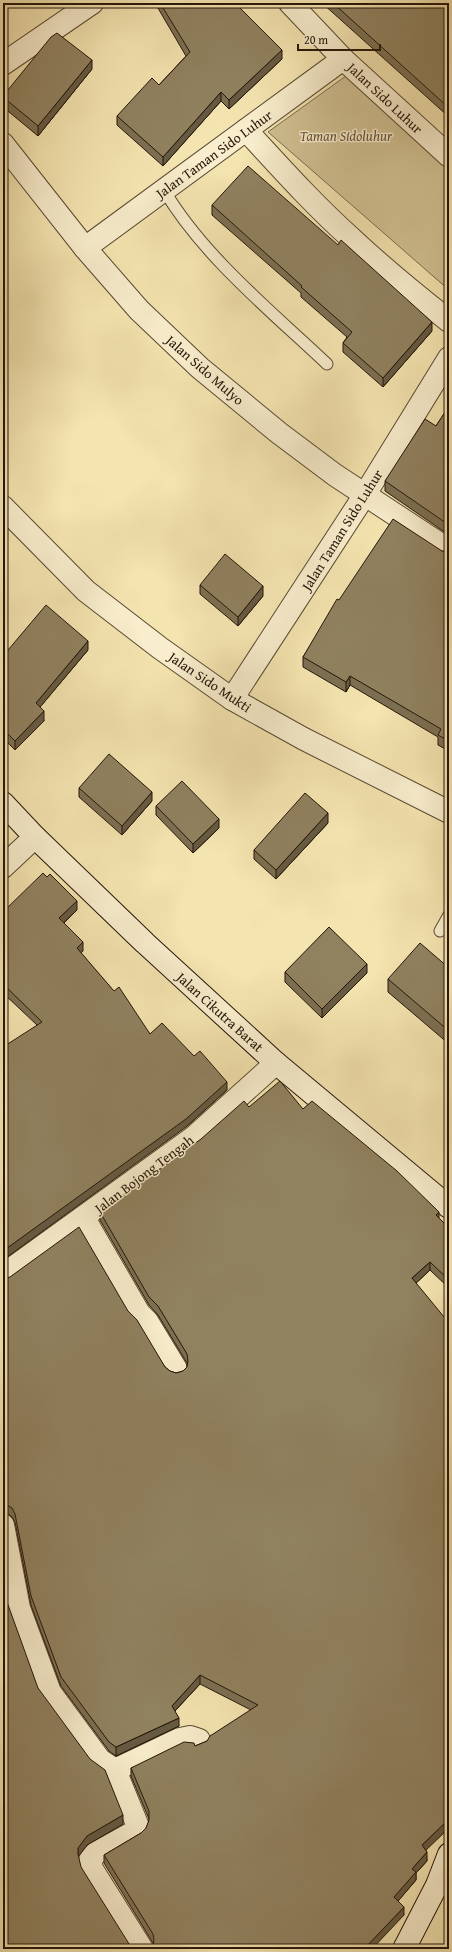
<svg xmlns="http://www.w3.org/2000/svg" width="452" height="1952" font-family="'Gentium Book Plus',serif">
<style>
.green{fill:#d1c193;stroke:#7a6b4e}
.lines{fill:none;stroke-linecap:round;stroke-linejoin:round}
.lane-casing{stroke:#584932;stroke-width:13}
.street-casing{stroke:#584932;stroke-width:24}
.secondary-casing{stroke:#241508;stroke-width:24}
.lane{stroke:#f8edcc;stroke-width:11}
.street{stroke:#f8edcc;stroke-width:22}
.secondary{stroke:#f8edcc;stroke-width:22}
.wall{fill:#7c6f52;stroke:#241508}
.shaded-wall{fill:#655a42;stroke:#241508}
.building{fill:#90815f;stroke:#241508}
.labels{text-anchor:middle;dominant-baseline:central;stroke-width:3;stroke-linejoin:round;paint-order:stroke}
.street-label{font-size:14px;fill:#241508;stroke:#f8edcc}
.park-label{font-size:14px;font-style:italic;fill:#615139;stroke:#f8edcc}
</style>
<rect width="100%" height="100%" fill="#f4e4b0"/>
<filter id="stains"><feTurbulence type="fractalNoise" baseFrequency=".005" numOctaves="4"/><feColorMatrix values="0 0 0 0 .2 0 0 0 0 .09 0 0 0 0 .02 0 0 0 .5 -.17"/></filter>
<radialGradient id="worn" r=".72"><stop offset=".6" stop-color="#630" stop-opacity="0"/><stop offset="1" stop-color="#630" stop-opacity=".3"/></radialGradient>
<path class="green" d="M350,73L449,167V290L268,132Z"/>
<g class="lines">
<g class="lane-casing">
<g id="lane">
<path d="M164,190C203,256 272,312 327,364"/>
<path d="M440,931L449,915"/>
</g>
</g>
<g class="street-casing">
<g id="street">
<path d="M290,3L343,59L449,156"/>
<path d="M3,64L92,3"/>
<path d="M246,130C280,167 314,205 352,239C383,268 416,295 449,321"/>
<path d="M3,144L85,248L139,310L200,368L279,433L335,475L449,550"/>
<path d="M85,248L343,59"/>
<path d="M3,507L86,591L160,648L232,699L304,739L449,812"/>
<path d="M232,699L364,496L449,358"/>
<path d="M3,867L35,837"/>
<path d="M84,1218L139,1313L147,1321L176,1369"/>
<path d="M3,1275L194,1137L276,1063"/>
<path d="M3,1525L19,1608L50,1692L100,1760L115,1770L137,1824V1828L132,1833L96,1853L90,1860L92,1869L142,1949"/>
<path d="M115,1770L180,1739L190,1737L199,1740"/>
</g>
</g>
<g class="secondary-casing">
<g id="secondary">
<path d="M3,803L35,837L145,943L276,1063L449,1207"/>
<path d="M404,1949L437,1885L449,1854"/>
</g>
</g>
<use href="#lane" class="lane"/>
<use href="#street" class="street"/>
<use href="#secondary" class="secondary"/>
</g>
<g class="wall">
<path d="M155,3H235L282,59L229,109L221,101L163,166L117,125V116L159,85L186,56Z"/>
<path d="M322,3H449V117Z"/>
<path d="M92,69L38,136L3,107V96Z"/>
<path d="M212,205L432,331L383,387L343,352V343L347,337L301,297V293L212,215Z"/>
<path d="M449,406V535L385,491V481L436,426Z"/>
<path d="M442,551L449,552V751L438,745V737L350,685L346,692L303,667V657L339,600Z"/>
<path d="M200,585L263,596L238,626L200,594Z"/>
<path d="M88,650L40,707L44,721L15,750L3,738V656Z"/>
<path d="M79,788L152,801L122,835L79,797Z"/>
<path d="M156,806L219,828L193,853L156,815Z"/>
<path d="M328,823L276,879L254,859V850Z"/>
<path d="M3,906L6,909L77,910L64,923L83,951L81,953L150,1034L227,1090L186,1127L37,1025L3,993Z"/>
<path d="M449,968V1044L388,992V979Z"/>
<path d="M285,972L367,973L322,1018L285,982Z"/>
<path d="M249,1107L303,1109L439,1218L449,1228V1288L430,1270L416,1283L426,1850L427,1861L416,1873V1880L398,1901L404,1915L153,1947V1943L104,1863V1855L141,1833L146,1828L149,1822V1819L131,1776V1768L195,1746L207,1741L251,1710L200,1684L175,1711L179,1726L116,1756L109,1751L61,1686L31,1605L15,1522L12,1517L7,1513H3V1279L128,1311L165,1367L170,1371L176,1373L183,1371L187,1367V1363L158,1315L149,1305L100,1220V1212Z"/>
</g>
<g class="shaded-wall">
<path d="M282,50V59L229,109V100Z"/>
<path d="M92,60V69L38,136V126Z"/>
<path d="M221,92V101L163,166V157Z"/>
<path d="M432,322V331L383,387V378Z"/>
<path d="M263,586V596L238,626V617Z"/>
<path d="M88,641V650L36,712V703Z"/>
<path d="M350,676V685L346,692V682Z"/>
<path d="M44,711V721L15,750V741Z"/>
<path d="M152,792V801L122,835V826Z"/>
<path d="M328,813V823L276,879V870Z"/>
<path d="M219,819V828L193,853V844Z"/>
<path d="M7,837V846L3,850V841Z"/>
<path d="M77,901V910L59,927V918Z"/>
<path d="M83,942V951L77,957V948Z"/>
<path d="M367,964V973L322,1018V1009Z"/>
<path d="M227,1082V1090L186,1127L3,1260V1251Z"/>
<path d="M439,1212V1221L436,1215Z"/>
<path d="M430,1262V1270L412,1287V1278Z"/>
<path d="M200,1675V1684L172,1714V1706Z"/>
<path d="M179,1718V1726L116,1756V1747Z"/>
<path d="M123,1815V1824L87,1845L78,1857V1848L87,1836Z"/>
<path d="M449,1819V1828L422,1854V1845Z"/>
<path d="M427,1852V1861L416,1873V1880L394,1906V1897L412,1869Z"/>
<path d="M404,1907V1915L372,1949H364Z"/>
</g>
<g class="building">
<path d="M160,3H235L282,50L229,100L221,92L163,157L117,116L152,78L159,85L190,52Z"/>
<path d="M333,3H449V108Z"/>
<path d="M57,33L92,60L38,126L3,97V96L51,37Z"/>
<path d="M248,166L338,245L341,240L432,322L383,378L343,343L352,332L301,287L302,286L212,205Z"/>
<path d="M449,406V525L385,481L425,419L436,426Z"/>
<path d="M393,519L442,551L449,552V741L438,735L441,729L350,676L346,682L303,657L337,599L339,600Z"/>
<path d="M225,554L263,586L238,617L200,585Z"/>
<path d="M46,605L88,641L36,703L44,711L15,741L3,729V656Z"/>
<path d="M109,754L152,792L122,826L79,788Z"/>
<path d="M182,781L219,819L193,844L156,806Z"/>
<path d="M305,793L328,813L276,870L254,850Z"/>
<path d="M3,833L7,837L3,841Z"/>
<path d="M43,873L47,877L50,874L77,901L59,918L83,942L77,948L114,991L119,987L150,1034L162,1023L194,1056L200,1051L227,1082L186,1119L3,1251V1047L42,1022L3,984V906L6,909Z"/>
<path d="M329,927L367,964L322,1009L285,972Z"/>
<path d="M420,943L449,968V1031L388,979Z"/>
<path d="M280,1081L303,1109L312,1101L397,1171L439,1212L436,1215L449,1228V1280L430,1262L412,1278L449,1323V1819L422,1845L427,1852L412,1869L416,1872L394,1897L404,1907L364,1949H151L153,1947L154,1940L153,1934L104,1855L141,1833L146,1828L149,1820V1811L131,1768L184,1742L194,1743L195,1746L207,1741L210,1736L258,1705L200,1675L172,1706L179,1718L116,1747L109,1742L61,1677L31,1596L15,1514L12,1508L7,1505L3,1504V1279L10,1277L79,1227L128,1311L137,1320L165,1367L170,1371L176,1373L183,1371L187,1367L188,1361L187,1354L158,1306L149,1297L100,1212L201,1139L244,1101L249,1107Z"/>
<path d="M3,1582L7,1602L38,1688L90,1759L105,1770L123,1815L87,1836L78,1848V1854L81,1867L131,1947L134,1949H3Z"/>
</g>
<g class="labels">
<g class="street-label">
<text transform="translate(385 98) rotate(43)">Jalan Sido Luhur</text>
<text transform="translate(214 154) rotate(-36)">Jalan Taman Sido Luhur</text>
<text transform="translate(205 370) rotate(41)">Jalan Sido Mulyo</text>
<text transform="translate(342 530) rotate(-58)">Jalan Taman Sido Luhur</text>
<text transform="translate(210 682) rotate(34)">Jalan Sido Mukti</text>
<text transform="translate(220 1012) rotate(42)">Jalan Cikutra Barat</text>
<text transform="translate(144 1174) rotate(-37)">Jalan Bojong Tengah</text>
</g>
<g class="park-label">
<text x="346" y="136">Taman Sidoluhur</text>
</g>
</g>
<rect width="452" height="1952" fill="none" stroke="#f4e4b0" stroke-width="16"/>
<rect x="4" y="4" width="444" height="1944" fill="none" stroke="#241508" stroke-width="2"/>
<rect x="8" y="8" width="436" height="1936" fill="none" stroke="#241508"/>
<path d="M298 44v6h82v-6" fill="none" stroke="#241508" stroke-width="2"/>
<text x="304" y="44" font-size="12" fill="#241508" stroke="#f8edcc" stroke-width="3" paint-order="stroke">20 m</text>
<rect width="100%" height="100%" filter="url(#stains)"/>
<rect width="100%" height="100%" fill="url(#worn)"/>
</svg>
